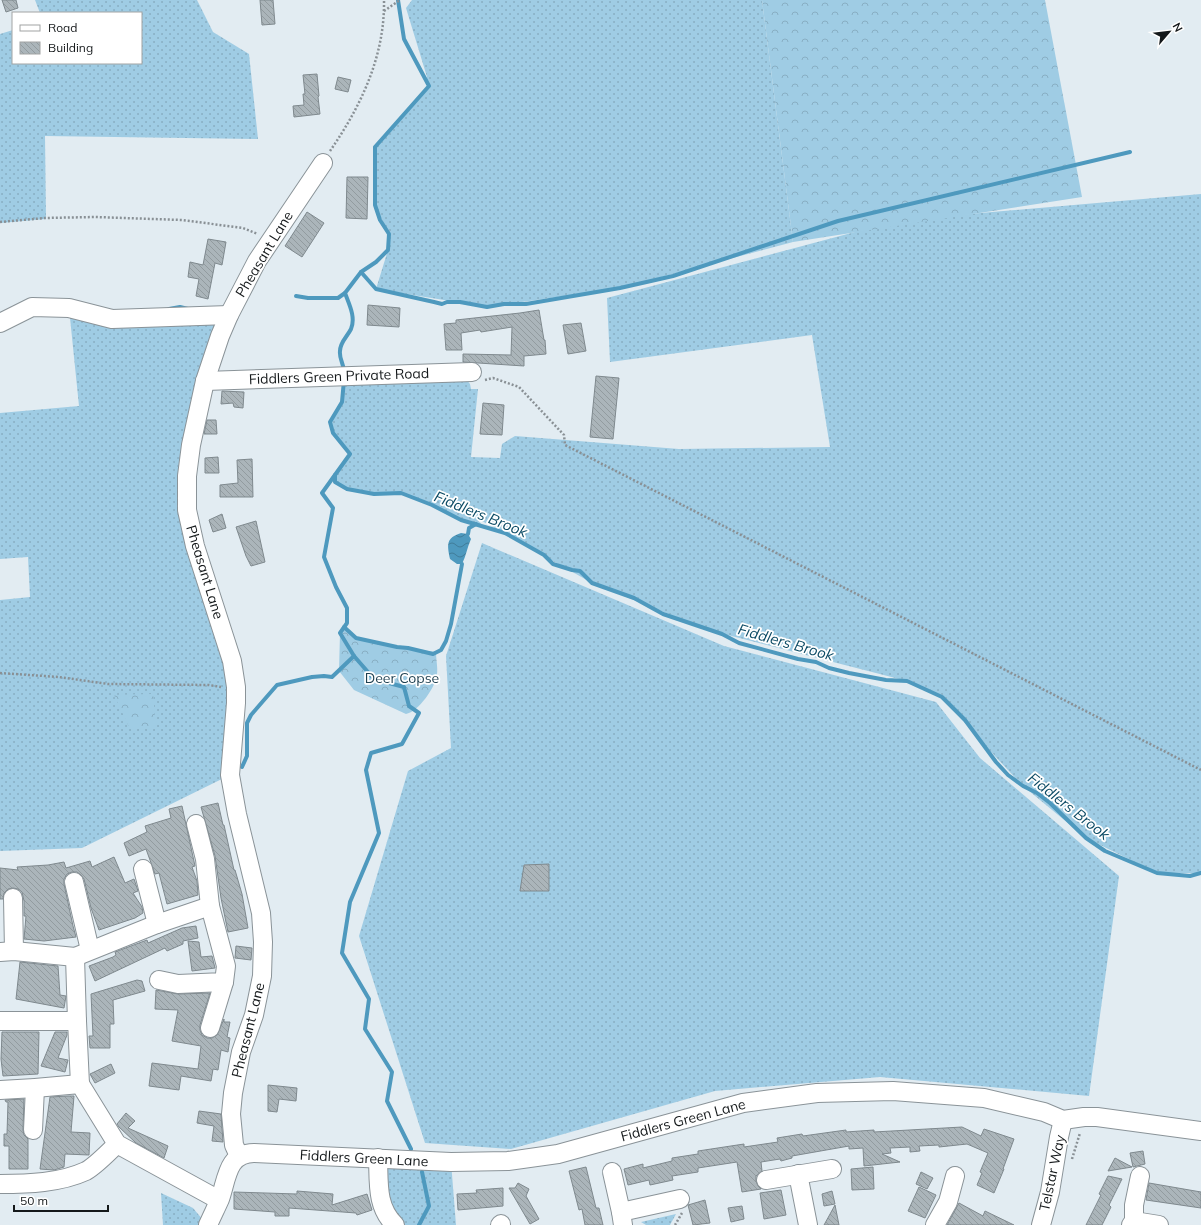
<svg xmlns="http://www.w3.org/2000/svg" width="1201" height="1225" font-family="Mulish,sans-serif">
<style>
.grass{fill:url(#grass-dots)}
.forest{fill:url(#forest-crowns)}
.water{fill:url(#water-waves)}
.lines{fill:none;stroke-linecap:round;stroke-linejoin:round}
.stream{stroke:#4e99be;stroke-width:4}
.building{fill:url(#building-back-hatch);stroke:#7f898e}
.minor-casing{stroke:#8a9398;stroke-width:20}
.path{stroke:#899095;stroke-width:2.5;stroke-dasharray:2 2;stroke-linecap:butt}
.minor{stroke:#fff;stroke-width:18}
.labels{text-anchor:middle;dominant-baseline:central;stroke-width:3.5;stroke-linejoin:round;paint-order:stroke}
.street-label{font-size:14px;fill:#14181a;stroke:#fff}
.park-label{font-size:14px;fill:#1d3f50;stroke:#fff}
.water-label{font-size:15px;font-style:italic;fill:#0c4b65;stroke:#fff}
</style>
<defs>
<pattern id="grass-dots" width="8" height="8" patternUnits="userSpaceOnUse"><rect width="8" height="8" fill="#9fcce4"/><path d="M2 2h.1M6 6h.1" fill="none" stroke="#88aec3" stroke-width="1.8" stroke-linecap="round"/></pattern>
<pattern id="forest-crowns" width="20" height="18" patternUnits="userSpaceOnUse"><rect width="20" height="18" fill="#9fcce4"/><path d="M2 6a3 3 0 1 1 6 0M12 15a3 3 0 1 1 6 0" fill="none" stroke="#88aec3"/></pattern>
<pattern id="water-waves" width="16" height="10" patternUnits="userSpaceOnUse"><rect width="16" height="10" fill="#4e99be"/><path d="M0 5q4-4 8 0t8 0" fill="none" stroke="#407c9a"/></pattern>
<pattern id="building-back-hatch" width="6" height="6" patternUnits="userSpaceOnUse"><rect width="6" height="6" fill="#abb5ba"/><path d="M-1 5l2 2M0 0l6 6M5-1l2 2" fill="none" stroke="#929b9f"/></pattern>
</defs>
<rect width="100%" height="100%" fill="#e2ecf2"/>
<g class="grass">
<path d="M35,0H197L213,32L249,54L258,139L45,136L46,219L0,223V34L13,30V63H141V13H40Z"/>
<path d="M412,0H762L793,242L620,288L487,307L376,289L388,250L389,234L375,205V147L427,88V77L406,8Z"/>
<path d="M1201,194V873H1157L1086,838L1023,786L979,739L942,697L907,681L708,630L592,583L475,517L483,526L461,520L432,505L401,493L374,494L347,489L335,482V474L350,454L333,433L330,422L342,402L344,381L464,377L470,384L471,389H478L471,457L500,458L502,444L515,436L679,449L830,447L812,335L610,362L607,298L900,220Z"/>
<path d="M69,308L112,319L229,315L187,476L232,661L230,775L82,848L0,851V600L30,597L28,557L0,559V413L79,406Z"/>
<path d="M482,543L724,646L936,702L980,758L1119,876L1089,1096L880,1077L715,1091L511,1149L425,1143L359,936L408,771L451,748L446,656Z"/>
<path d="M378,1158L451,1162L456,1225H385Z"/>
<path d="M161,1193L193,1208L203,1220L201,1225H163Z"/>
<path d="M676,1214L670,1225H646L641,1222Z"/>
</g>
<g class="forest">
<path d="M762,0H1045L1082,197L793,242Z"/>
<path d="M344,627L356,638L397,647L436,652C436,659 438,668 437,674C436,687 418,712 406,714L354,690L339,671L340,633Z"/>
<path d="M153,694L156,728L130,729L114,695Z"/>
</g>
<path class="water" d="M461,533L468,534L471,539C467,548 466,556 462,564H457L450,559C447,544 446,538 461,533Z"/>
<g class="lines">
<g class="stream">
<path d="M361,272L376,289L434,302L442,304L447,302H460L487,307L504,304H526L620,288L673,276L838,221L1130,152"/>
<path d="M296,296L308,298H338L345,293"/>
<path d="M169,309L180,307L188,309"/>
<path d="M344,372C344,364 339,359 340,351C340,342 347,337 351,329C356,317 349,304 345,293L361,272L376,262L388,250L389,234L380,220L375,205V147L429,86L404,39L398,0"/>
<path d="M344,380L342,402L330,422L333,433L350,454L322,493L333,508L324,557L336,587L347,608V623L340,633L354,656L374,679L404,687L409,706L419,713L402,744L371,753L366,770L379,833L350,902L342,953L369,999L365,1029L392,1072L387,1101L411,1149"/>
<path d="M335,475V482L347,489L374,494L401,493L432,505L461,520L505,533L544,555L553,564L572,570L580,571L592,583L634,598L663,614L722,634L739,643L798,659L816,662L829,668L849,673L886,680L907,681L942,697L965,720L996,762L1008,775L1023,786L1037,793L1050,803L1086,838L1105,851L1157,873L1190,876L1201,873"/>
<path d="M468,534L469,528L476,524"/>
<path d="M344,627L356,638L397,647L408,648L433,654L441,650L446,641L451,624L462,564"/>
<path d="M242,767L247,756V723L251,715L277,685L312,677L324,676L332,677L354,656"/>
<path d="M419,1225L429,1206L422,1172"/>
</g>
</g>
<g class="building">
<path d="M2,0H16L18,8L6,12Z"/>
<path d="M260,0H273L275,24L262,25Z"/>
<path d="M317,74L319,96L318,97L320,114L294,117L293,106L304,105L303,94H305L303,75Z"/>
<path d="M338,77L351,80L348,92L335,89Z"/>
<path d="M347,177H368L367,219L346,218Z"/>
<path d="M307,212L324,223L302,257L285,246Z"/>
<path d="M208,239L226,242L222,265L215,263L208,299L196,296L199,279L188,277L190,262L203,265Z"/>
<path d="M368,305L400,308L399,327L367,325Z"/>
<path d="M539,310L544,340H545L546,354L524,356V366L463,362V354L511,355L512,327L481,332L480,330L461,333L462,350H446L444,324L456,323V320L520,313Z"/>
<path d="M581,323L586,351L568,354L563,325Z"/>
<path d="M596,376L619,378L613,439L590,437Z"/>
<path d="M222,391L244,392L243,408L234,407L233,403L221,404Z"/>
<path d="M483,403L504,405L502,435L480,434Z"/>
<path d="M207,420H216L217,434H204Z"/>
<path d="M218,457L219,473H205V458Z"/>
<path d="M252,459L253,497H220V485L238,483L237,460Z"/>
<path d="M222,514L226,528L213,532L209,520Z"/>
<path d="M256,521L265,562L251,566L246,556L236,527Z"/>
<path d="M218,803L223,825H224L234,870H235L242,894L248,928L228,932L221,898L215,856L201,807Z"/>
<path d="M182,806L195,866L192,867L197,881L198,895L167,904L159,873L155,874L146,849L129,856L124,843L147,832L145,826L171,818L169,809Z"/>
<path d="M114,857L125,883L134,879L138,891L133,893L142,907L143,913L135,918L99,930L91,908L84,879L81,875L77,872H72L67,874L64,879V884L73,926L76,937L44,941L24,939L26,916H24V901L22,892L18,889L13,888L8,889L4,893L3,899H0V868L18,870L17,867L48,865L64,862L66,868L90,861L92,867Z"/>
<path d="M549,864V891H520L524,865Z"/>
<path d="M196,926L198,938L183,941V944L167,951L165,948L95,981L89,966L113,957L116,955L115,952L147,940L148,943L182,928Z"/>
<path d="M188,941L199,942L201,957L212,956L215,968L192,971Z"/>
<path d="M236,946L252,948L251,960L235,958Z"/>
<path d="M20,962L58,966L60,995L66,996L64,1008L16,999Z"/>
<path d="M137,980L142,981L145,991L113,1000L114,1024H110V1048H90L89,1036H93L91,994Z"/>
<path d="M156,990L178,994L210,993L200,1025V1030L202,1035L207,1038H212L217,1035L224,1019V1022H230L227,1037L230,1038L228,1052L221,1050L218,1070L213,1069L211,1081L181,1076L179,1090L149,1086L152,1063L198,1069L201,1046L172,1041L178,1010L155,1009Z"/>
<path d="M2,1032H39L38,1074L3,1076L1,1059Z"/>
<path d="M55,1032H67V1035L58,1058L68,1060L65,1072L41,1066Z"/>
<path d="M111,1064L115,1073L95,1083L90,1074Z"/>
<path d="M268,1085L297,1088L296,1101L279,1099L277,1112L268,1111Z"/>
<path d="M68,1096H74L71,1132L90,1133L89,1155L65,1154L64,1167L54,1170L40,1169L50,1097Z"/>
<path d="M24,1099L23,1130L24,1135L28,1139V1169H9V1146H4V1134H7L8,1102H6L5,1100Z"/>
<path d="M199,1111L221,1114L223,1142L212,1141L214,1126L197,1123Z"/>
<path d="M126,1113L135,1121L128,1128L168,1146L164,1158L136,1143L119,1127L117,1124Z"/>
<path d="M962,1127L981,1136L984,1129L1014,1139L1003,1169H1004L994,1193L977,1185L982,1173L980,1172L988,1153L967,1144L939,1147V1145L919,1146L920,1151L910,1152V1147L890,1148L891,1153L882,1154L900,1162L864,1166L863,1148L849,1149V1146L792,1156V1158L781,1161L780,1159L761,1162L762,1171L756,1176V1181L758,1186L761,1189L742,1192L737,1162L698,1168V1172L672,1176L673,1180L650,1185L649,1180L628,1185L624,1169L643,1164V1168L672,1161V1158L698,1154V1151L744,1144V1147L778,1142L777,1138L802,1134L803,1136L846,1130V1132L874,1130V1132Z"/>
<path d="M1143,1151L1145,1164L1133,1167L1130,1153Z"/>
<path d="M1115,1158L1132,1167L1108,1171Z"/>
<path d="M586,1167L596,1208H599L603,1225H585L582,1209L579,1210L569,1171Z"/>
<path d="M873,1167L874,1189L852,1190L851,1169Z"/>
<path d="M921,1172L933,1178L927,1189L916,1184Z"/>
<path d="M1108,1176L1122,1179L1109,1205L1111,1207L1102,1225H1086L1101,1195L1099,1194Z"/>
<path d="M518,1183L529,1189L526,1196L539,1219L530,1224L509,1188H515Z"/>
<path d="M1149,1183L1201,1192V1208L1146,1200Z"/>
<path d="M919,1187L936,1195L925,1218L908,1211Z"/>
<path d="M503,1188V1206L458,1210L457,1194L477,1193L476,1190Z"/>
<path d="M781,1190L786,1215L764,1219L760,1193Z"/>
<path d="M297,1191L333,1194L332,1205L367,1194L372,1210L357,1215L356,1213L289,1208V1216H275V1212L234,1209V1192L297,1194Z"/>
<path d="M832,1191L835,1204L824,1206L822,1194Z"/>
<path d="M705,1200L710,1223L693,1225L688,1205Z"/>
<path d="M959,1203L983,1216L985,1211L1014,1225H947Z"/>
<path d="M835,1205L839,1225H824Z"/>
<path d="M742,1206L744,1219L731,1222L728,1208Z"/>
</g>
<g class="lines">
<g class="minor-casing">
<g id="minor">
<path d="M0,323L32,307L69,308L112,319L229,315"/>
<path d="M205,381L472,372"/>
<path d="M143,869L157,924"/>
<path d="M74,882L90,950"/>
<path d="M13,898L14,951"/>
<path d="M0,952L14,951L75,957L77,1021L80,1084"/>
<path d="M75,957L157,924L210,906"/>
<path d="M159,980L178,984L224,982L226,966L210,906L205,859L196,824"/>
<path d="M0,1021H77"/>
<path d="M210,1028L224,982"/>
<path d="M0,1090L35,1088L80,1084L117,1144L219,1200"/>
<path d="M33,1130L35,1088"/>
<path d="M239,1156L234,1145L231,1114L233,1093L241,1052L254,1015L262,976L263,942L261,913L237,814L230,775L236,703V687L232,661L195,546L187,510V476L191,445L205,381L220,336L229,315L257,261L323,163"/>
<path d="M378,1158C379,1182 376,1207 395,1225"/>
<path d="M612,1172L621,1212"/>
<path d="M798,1174L808,1225"/>
<path d="M766,1180L832,1169"/>
<path d="M0,1184C28,1184 60,1183 86,1171C95,1166 109,1152 117,1144"/>
<path d="M1134,1221L1159,1225"/>
<path d="M208,1225C212,1216 216,1208 220,1199C227,1179 227,1153 254,1153L451,1162L508,1161L558,1154L743,1103L817,1093L893,1091L984,1098L1044,1112L1063,1120L1084,1117H1097L1201,1131"/>
<path d="M500,1225L501,1224"/>
<path d="M623,1225L621,1212L680,1199"/>
<path d="M935,1225L948,1202L955,1176"/>
<path d="M1041,1225L1050,1192L1059,1137L1063,1120"/>
<path d="M1131,1225L1134,1221V1205L1140,1176"/>
</g>
</g>
<g class="path">
<path d="M384,11L400,0"/>
<path d="M330,151C361,106 385,56 384,0"/>
<path d="M0,222L45,218L95,217L182,220L243,228L258,234"/>
<path d="M485,380L493,378L519,387L564,435L565,445L1201,770"/>
<path d="M0,673L59,677L108,684L209,685L221,687"/>
<path d="M1072,1159L1080,1133"/>
<path d="M675,1225L682,1213"/>
</g>
<use href="#minor" class="minor"/>
</g>
<g class="labels">
<g class="street-label">
<text transform="translate(264 254) rotate(-59)">Pheasant Lane</text>
<text transform="translate(339 376) rotate(-2)">Fiddlers Green Private Road</text>
<text transform="translate(205 572) rotate(73)">Pheasant Lane</text>
<text transform="translate(248 1030) rotate(-76)">Pheasant Lane</text>
<text transform="translate(683 1120) rotate(-15)">Fiddlers Green Lane</text>
<text transform="translate(364 1158) rotate(3)">Fiddlers Green Lane</text>
<text transform="translate(1052 1173) rotate(-78)">Telstar Way</text>
</g>
<g class="park-label">
<text x="402" y="678">Deer Copse</text>
</g>
<g class="water-label">
<text transform="translate(481 514) rotate(22)">Fiddlers Brook</text>
<text transform="translate(786 642) rotate(16)">Fiddlers Brook</text>
<text transform="translate(1069 806) rotate(38)">Fiddlers Brook</text>
</g>
</g>
<rect x="12" y="12" width="130" height="52" fill="#ffffff" stroke="#a1a3a3"/>
<rect x="20" y="25" width="20" height="6" fill="#ffffff" stroke="#a1a3a3"/>
<text x="48" y="32" font-size="12" fill="#14181a">Road</text>
<rect x="20" y="42" width="20" height="12" fill="url(#building-back-hatch)" stroke="#a1a3a3"/>
<text x="48" y="52" font-size="12" fill="#14181a">Building</text>
<g transform="translate(1169 32) rotate(62)" stroke="#ffffff" stroke-width="3" paint-order="stroke">
<path d="M0-3L7 15L0 10L-7 15Z" fill="#14181a"/>
<text y="-6" font-size="11" font-weight="bold" text-anchor="middle" fill="#14181a">N</text>
</g>
<path d="M14 1205v6h94v-6" fill="none" stroke="#14181a" stroke-width="2"/>
<text x="20" y="1205" font-size="12" fill="#14181a" stroke="#ffffff" stroke-width="3" paint-order="stroke">50 m</text>
</svg>
